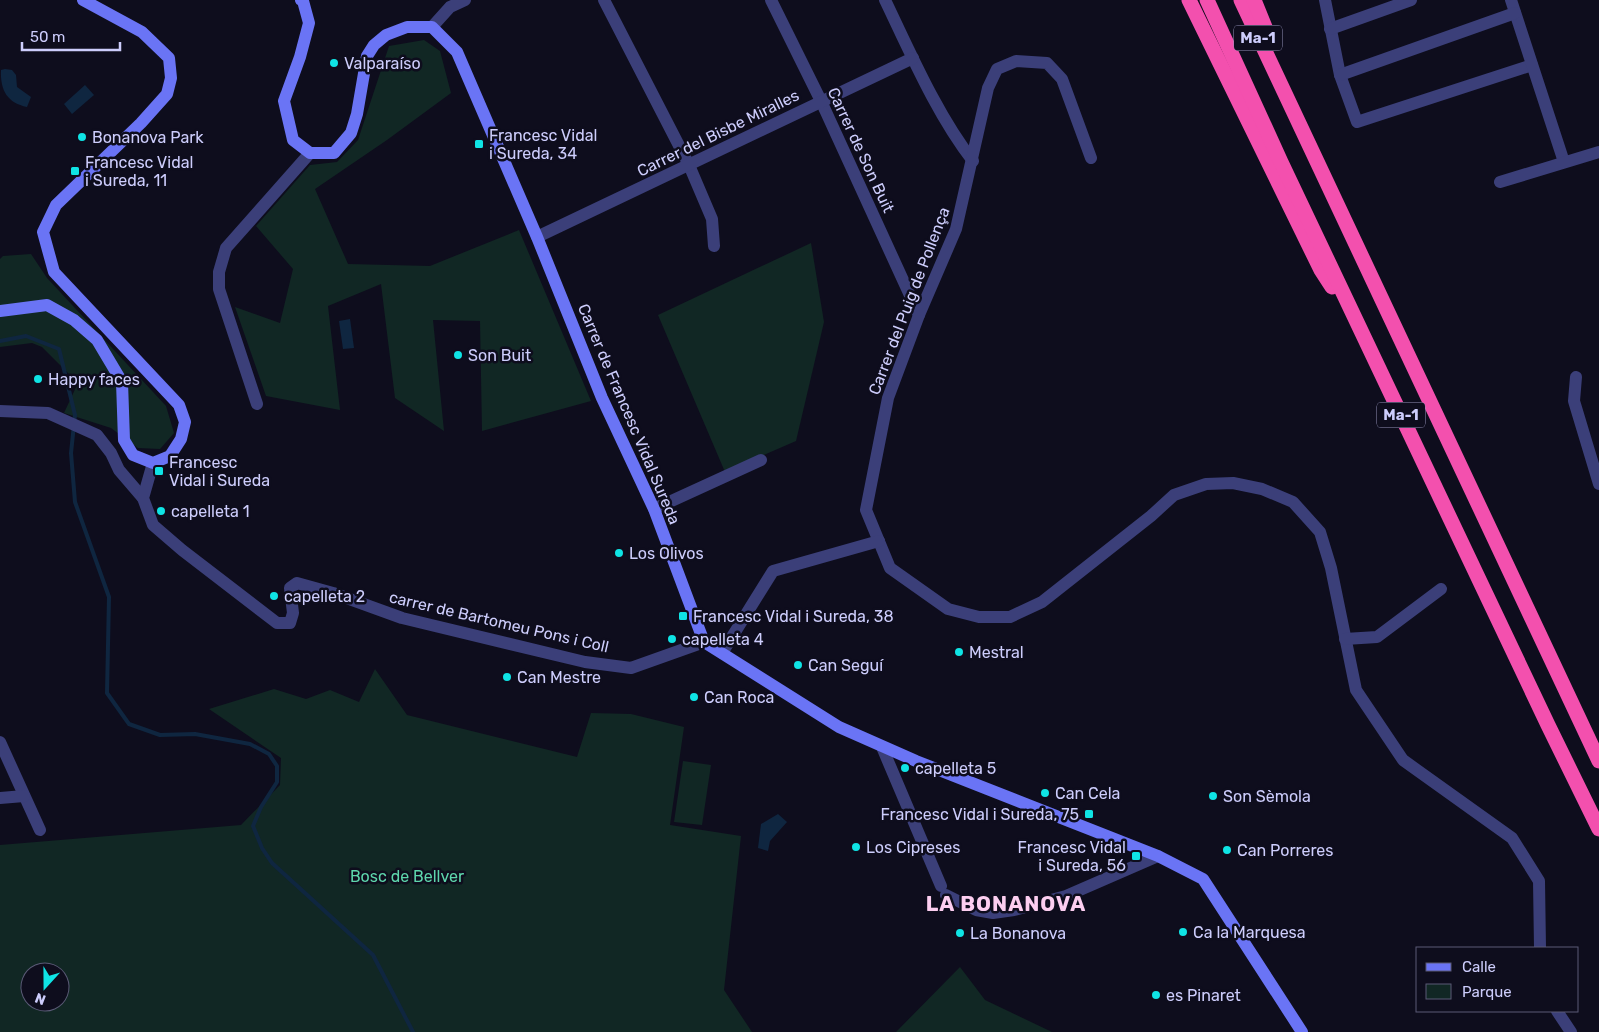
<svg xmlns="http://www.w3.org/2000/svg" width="1599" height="1032" font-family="Rubik,sans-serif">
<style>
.green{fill:#112724;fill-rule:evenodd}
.water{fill:#0f2640}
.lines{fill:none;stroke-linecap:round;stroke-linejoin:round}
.stream{stroke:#0f2640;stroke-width:4}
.street{stroke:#3b3f79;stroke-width:12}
.secondary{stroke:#6a74f5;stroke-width:12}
.highway{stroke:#f350ae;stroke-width:15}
.poi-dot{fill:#0fe4e5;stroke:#0e0d1d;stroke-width:2}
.labels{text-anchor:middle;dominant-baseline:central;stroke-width:5;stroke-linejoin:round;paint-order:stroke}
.shield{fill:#0e0d1d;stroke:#9493b9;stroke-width:1}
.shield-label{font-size:15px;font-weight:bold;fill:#cdcdfc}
.poi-label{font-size:16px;fill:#cdcdfc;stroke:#0e0d1d;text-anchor:start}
.street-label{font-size:16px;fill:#cdcdfc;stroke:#0e0d1d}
.park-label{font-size:16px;fill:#5ed6ac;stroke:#0e0d1d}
.district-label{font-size:21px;font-weight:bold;letter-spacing:1px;fill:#fccef0;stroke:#0e0d1d}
</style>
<rect width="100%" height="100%" fill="#0e0d1d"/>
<g class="green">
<path d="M424,40L440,51L451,93L387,140L315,189L348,264L430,266L519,230L591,401L482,431L480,321L433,320L444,431L395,398L381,284L328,306L340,410L266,396L235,307L280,323L293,269L256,226L310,165L337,162L358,140L389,46Z"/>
<path d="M811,243L824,322L796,441L725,472L658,315Z"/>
<path d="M31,254L47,278L166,406L174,433L160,449L138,448L111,428L64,413L78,383L42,347L32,343L0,347V259L3,256Z"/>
<path d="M375,669L407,715L577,757L591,713L631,714L684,727L670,825L741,836L724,990L752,1032H0V845L241,825L280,785L281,758L209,709L274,689L306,699L330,690L359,702ZM30,972H60V1002H30Z"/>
<path d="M683,761L711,765L702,825L674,822Z"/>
<path d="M960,967L985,1000L1052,1032H896Z"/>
</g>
<g class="water">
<path d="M5,69L12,70L16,75L17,87L31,97L27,107C8,103 0,91 1,70Z"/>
<path d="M85,85L94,95L72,114L64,104Z"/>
<path d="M350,319L354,348L343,349L339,321Z"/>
<path d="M778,814L787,822L770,841L768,851L758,848L761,824Z"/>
</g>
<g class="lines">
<path class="stream" d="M0,341L26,336L59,349L75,415L71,453L75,502L109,597L107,693L129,724L160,735L195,734L250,744L269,754L277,766V782L261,807L253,826L262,848L272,863L373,955L413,1032"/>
<g class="street">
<path d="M604,0L689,165L712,219L714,246"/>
<path d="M771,0L821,101L919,315"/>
<path d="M885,0C910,52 937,115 973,161"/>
<path d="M1325,0L1340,75L1357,122L1532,65"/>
<path d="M1511,0L1564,162"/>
<path d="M432,27L450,7L465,0"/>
<path d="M1330,29L1411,0"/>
<path d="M1340,75L1515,13"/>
<path d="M1091,158L1062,79L1047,63L1016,61L997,69L988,88L956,229L919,315L888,398L866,510L890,568L948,609L979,617H1010L1042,602L1151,516L1174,495L1206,484L1233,483L1262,489L1293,502L1320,532L1331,568L1356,690L1403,760L1512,838L1539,881L1540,948"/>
<path d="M1500,182L1599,152"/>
<path d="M537,237L913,58"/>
<path d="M1576,377L1574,401L1599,484"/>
<path d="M257,404L219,289V272L226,248L310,153"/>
<path d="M0,411L48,413L97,435L111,453L119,470L143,498"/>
<path d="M153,463L143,498L153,525L182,550L277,623H290L293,613L290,588L297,583L333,593L402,618L585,662L631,668L704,642"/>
<path d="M654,509L761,460"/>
<path d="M1345,639L1377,637L1441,589"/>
<path d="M722,653L773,571L879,541"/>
<path d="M0,742L40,830"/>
<path d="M882,747L941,886"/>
<path d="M0,798L24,796"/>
<path d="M946,895L976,910L993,913L1014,910L1066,896L1158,856"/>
<path d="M1557,1011L1571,1032"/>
</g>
<g class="secondary">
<path d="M301,0L303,1L309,23L300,57L284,101L293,140L310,153H334L351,133L357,114L367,56L374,45L386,35L407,27H432L457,52L537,237L602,398L654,509L704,642L839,727L916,761L1158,856L1203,879L1302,1032"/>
<path d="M0,311L47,305L74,320L97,340L122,382L124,440L133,455L153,463L170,456L181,439L185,422L179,405L54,272L43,232L56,205L141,123L167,94L171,78L169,58L142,32L83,0"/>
</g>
<g class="highway">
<path d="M1189,0L1321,270L1332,287"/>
<path d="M1207,0L1281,162L1548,725L1599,829"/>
<path d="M1241,0L1599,761"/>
<path d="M1254,0L1265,27L1269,45"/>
</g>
</g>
<g class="poi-dot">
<circle cx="334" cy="63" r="5"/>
<circle cx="82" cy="137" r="5"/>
<rect x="474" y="139" width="10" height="10" rx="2.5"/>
<rect x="70" y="166" width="10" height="10" rx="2.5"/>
<circle cx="458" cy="355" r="5"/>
<circle cx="38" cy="379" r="5"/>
<rect x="154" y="466" width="10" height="10" rx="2.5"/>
<circle cx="161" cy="511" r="5"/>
<circle cx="619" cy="553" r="5"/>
<circle cx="274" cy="596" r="5"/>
<rect x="678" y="611" width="10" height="10" rx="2.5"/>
<circle cx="672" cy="639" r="5"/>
<circle cx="959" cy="652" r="5"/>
<circle cx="798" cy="665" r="5"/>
<circle cx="507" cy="677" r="5"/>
<circle cx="694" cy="697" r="5"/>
<circle cx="905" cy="768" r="5"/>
<circle cx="1045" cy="793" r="5"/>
<circle cx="1213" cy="796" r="5"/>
<rect x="1084" y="809" width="10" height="10" rx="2.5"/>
<circle cx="856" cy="847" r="5"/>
<circle cx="1227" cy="850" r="5"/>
<rect x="1131" y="851" width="10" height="10" rx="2.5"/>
<circle cx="1183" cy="932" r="5"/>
<circle cx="960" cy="933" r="5"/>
<circle cx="1156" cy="995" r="5"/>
</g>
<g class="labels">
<g class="shield">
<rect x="1234" y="25.5" width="48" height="25" rx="4"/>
<rect x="1377" y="402.5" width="48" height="25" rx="4"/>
</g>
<g class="shield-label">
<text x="1258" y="38">Ma-1</text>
<text x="1401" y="415">Ma-1</text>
</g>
<g class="poi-label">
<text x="344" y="63">Valparaíso</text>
<text x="489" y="135">Francesc Vidal<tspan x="489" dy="18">i Sureda, 34</tspan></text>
<text x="92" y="137">Bonanova Park</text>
<text x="85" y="162">Francesc Vidal<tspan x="85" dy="18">i Sureda, 11</tspan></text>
<text x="468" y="355">Son Buit</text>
<text x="48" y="379">Happy faces</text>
<text x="169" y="462">Francesc<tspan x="169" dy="18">Vidal i Sureda</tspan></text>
<text x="171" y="511">capelleta 1</text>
<text x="629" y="553">Los Olivos</text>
<text x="284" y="596">capelleta 2</text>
<text x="693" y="616">Francesc Vidal i Sureda, 38</text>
<text x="682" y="639">capelleta 4</text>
<text x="969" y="652">Mestral</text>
<text x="808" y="665">Can Seguí</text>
<text x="517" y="677">Can Mestre</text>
<text x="704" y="697">Can Roca</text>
<text x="915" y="768">capelleta 5</text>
<text x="1055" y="793">Can Cela</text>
<text x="1223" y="796">Son Sèmola</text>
<text x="1079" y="814" text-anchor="end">Francesc Vidal i Sureda, 75</text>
<text x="866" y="847">Los Cipreses</text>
<text x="1126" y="847" text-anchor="end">Francesc Vidal<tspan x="1126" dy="18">i Sureda, 56</tspan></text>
<text x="1237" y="850">Can Porreres</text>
<text x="1193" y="932">Ca la Marquesa</text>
<text x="970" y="933">La Bonanova</text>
<text x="1166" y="995">es Pinaret</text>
</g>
<g class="street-label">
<text transform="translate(718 133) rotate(-26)">Carrer del Bisbe Miralles</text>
<text transform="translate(861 150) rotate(65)">Carrer de Son Buit</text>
<text transform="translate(909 301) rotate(-69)">Carrer del Puig de Pollença</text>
<text transform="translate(629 414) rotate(67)">Carrer de Francesc Vidal Sureda</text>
<text transform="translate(499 622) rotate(13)">carrer de Bartomeu Pons i Coll</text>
</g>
<g class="park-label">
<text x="407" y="876">Bosc de Bellver</text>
</g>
<g class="district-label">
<text x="1006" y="903">LA BONANOVA</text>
</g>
</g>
<rect x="1416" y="947" width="162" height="65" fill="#0e0d1d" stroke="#5a5a76"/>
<rect x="1426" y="963" width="25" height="8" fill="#6a74f5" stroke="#5a5a76"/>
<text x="1462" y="972" font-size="15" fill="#cdcdfc">Calle</text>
<rect x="1426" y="984" width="25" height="15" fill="#112724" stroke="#5a5a76"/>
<text x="1462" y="997" font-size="15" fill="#cdcdfc">Parque</text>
<g transform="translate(45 987) rotate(201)"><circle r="24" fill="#0e0d1d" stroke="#5a5a76"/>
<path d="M0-4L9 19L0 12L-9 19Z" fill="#0fe4e5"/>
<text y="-8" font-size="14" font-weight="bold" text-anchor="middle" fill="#cdcdfc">N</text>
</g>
<path d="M22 42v8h98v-8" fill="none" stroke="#cdcdfc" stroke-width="2.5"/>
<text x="30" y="42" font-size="15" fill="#cdcdfc" stroke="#0e0d1d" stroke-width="4" paint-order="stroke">50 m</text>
</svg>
